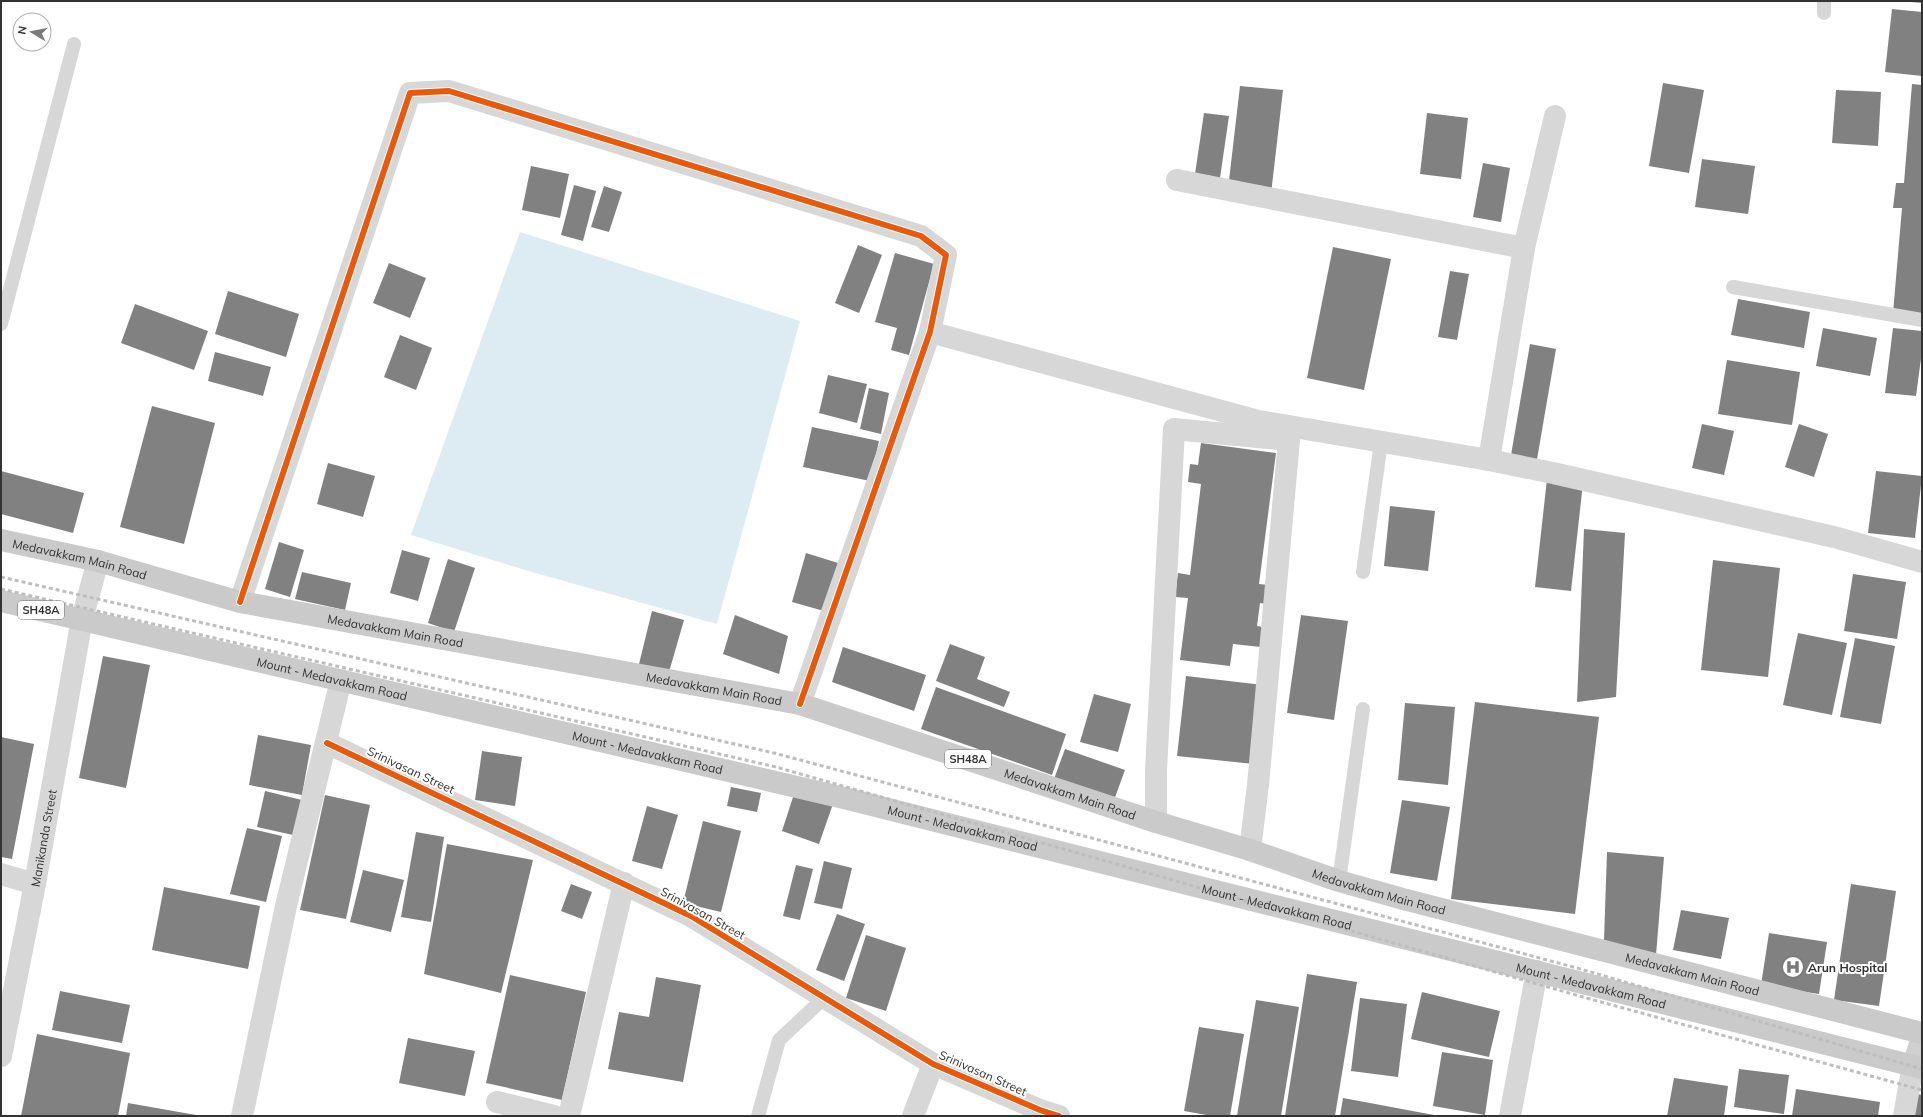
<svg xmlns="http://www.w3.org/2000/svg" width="1923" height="1117" font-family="Mulish,sans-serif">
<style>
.water{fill:#ddebf3}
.building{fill:#818181}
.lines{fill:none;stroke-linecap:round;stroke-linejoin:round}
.lane{stroke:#d7d7d7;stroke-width:14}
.street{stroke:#d7d7d7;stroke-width:22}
.secondary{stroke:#d0d0d0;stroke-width:22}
.primary{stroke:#cacaca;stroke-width:22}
.rail{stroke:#bebebe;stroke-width:3;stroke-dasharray:4 3;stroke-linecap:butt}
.cycleway-casing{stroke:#fff;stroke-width:8}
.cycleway{stroke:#e8590c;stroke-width:6}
.labels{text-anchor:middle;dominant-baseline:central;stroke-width:4;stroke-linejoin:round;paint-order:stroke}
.shield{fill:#fff;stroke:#707070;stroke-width:1}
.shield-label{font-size:11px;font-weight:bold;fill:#333}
.street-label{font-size:12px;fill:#333;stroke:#fff}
.poi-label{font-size:12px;font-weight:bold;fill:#333;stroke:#fff;text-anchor:start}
</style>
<rect width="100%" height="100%" fill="#fff"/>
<path class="water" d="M520,232L800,321L717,624L532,572L411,535Z"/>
<g class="building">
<path d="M1911,1H1922V3L1911,2Z"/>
<path d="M1892,9L1922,12V76L1885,72Z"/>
<path d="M1663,83L1704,90L1689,173L1649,166Z"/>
<path d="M1912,84L1922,85V315L1893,313L1902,208H1893L1896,183H1904Z"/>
<path d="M1240,86L1283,90L1271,194L1228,189Z"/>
<path d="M1836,90L1881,92L1878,146L1832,143Z"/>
<path d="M1204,113L1229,116L1220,178L1195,174Z"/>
<path d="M1427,113L1468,118L1461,179L1420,174Z"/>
<path d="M1702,159L1755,166L1748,214L1695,207Z"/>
<path d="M1483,163L1510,168L1501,222L1473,217Z"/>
<path d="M531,166L569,174L560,218L522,210Z"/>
<path d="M574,185L596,191L583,241L561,235Z"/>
<path d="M604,186L622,192L609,232L591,227Z"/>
<path d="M858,245L882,255L859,313L835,303Z"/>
<path d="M1333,247L1391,259L1364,390L1307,378Z"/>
<path d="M895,253L934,264L909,355L891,350L897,328L875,322Z"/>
<path d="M389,263L426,278L410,318L373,303Z"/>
<path d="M1450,271L1469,274L1457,340L1438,337Z"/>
<path d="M228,291L299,314L286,357L215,334Z"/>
<path d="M1738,299L1810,312L1804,348L1731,335Z"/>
<path d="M135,304L208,331L194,370L121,343Z"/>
<path d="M1823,328L1877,338L1870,376L1816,366Z"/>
<path d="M1893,328L1922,331V351L1916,396L1885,393Z"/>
<path d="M400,335L432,348L416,390L384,377Z"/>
<path d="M1530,344L1556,349L1536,465L1510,461Z"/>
<path d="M215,352L271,367L263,396L208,381Z"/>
<path d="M1727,360L1800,372L1792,425L1718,414Z"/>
<path d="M828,375L867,384L857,423L819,413Z"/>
<path d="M869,388L889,393L881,434L860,429Z"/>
<path d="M152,406L215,423L184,544L120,527Z"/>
<path d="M1702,424L1734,431L1724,475L1692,468Z"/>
<path d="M1799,424L1828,434L1814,477L1785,467Z"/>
<path d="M812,427L879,441L870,481L803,467Z"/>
<path d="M1201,443L1276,453L1259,584L1269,585L1266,604L1260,603L1257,626L1263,627L1261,647L1233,644L1230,666L1180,660L1188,598L1175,597L1178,573L1190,575L1201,484L1188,482L1190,464L1198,465Z"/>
<path d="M328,463L375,476L363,517L317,504Z"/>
<path d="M1,471L84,493L73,533L1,514Z"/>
<path d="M1876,471L1922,476L1915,538L1868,533Z"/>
<path d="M1547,479L1583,483L1571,591L1535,587Z"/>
<path d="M1390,506L1435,511L1428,571L1384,566Z"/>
<path d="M1584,529L1625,533L1616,697L1577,702Z"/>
<path d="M279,542L304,550L290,597L265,589Z"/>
<path d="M402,550L430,558L418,601L390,593Z"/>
<path d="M806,553L838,563L824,611L792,602Z"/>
<path d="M448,559L475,568L454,632L428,623Z"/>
<path d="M1713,560L1780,568L1768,677L1701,670Z"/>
<path d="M302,572L351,583L345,610L295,599Z"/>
<path d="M1853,574L1906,582L1897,639L1844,631Z"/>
<path d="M652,611L684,620L669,672L639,664Z"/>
<path d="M735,615L788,636L779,674L723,654Z"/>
<path d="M1301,615L1348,621L1334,720L1287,713Z"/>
<path d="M1798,633L1847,643L1832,715L1783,705Z"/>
<path d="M1855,638L1895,646L1881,724L1840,717Z"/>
<path d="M950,644L985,657L977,679L1010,692L1004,707L936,681Z"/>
<path d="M843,647L926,675L914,711L832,682Z"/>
<path d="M103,656L150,665L126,788L79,778Z"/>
<path d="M1186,676L1263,685L1254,764L1177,756Z"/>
<path d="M936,687L1066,734L1052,775L921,729Z"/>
<path d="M1094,694L1131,704L1118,752L1080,742Z"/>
<path d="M1475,702L1599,717L1575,914L1451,899Z"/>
<path d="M1405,703L1455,707L1448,785L1398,780Z"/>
<path d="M258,735L311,745L302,795L249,785Z"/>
<path d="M1,737L34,744L12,859L1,857Z"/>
<path d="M1065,749L1125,770L1114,800L1054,779Z"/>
<path d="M482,751L522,757L515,806L475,800Z"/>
<path d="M731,787L761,793L757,812L727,806Z"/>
<path d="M265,791L302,800L293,835L257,827Z"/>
<path d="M795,791L833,804L819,844L782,831Z"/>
<path d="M325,795L370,805L346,919L300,910Z"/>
<path d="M1402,800L1450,807L1437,881L1390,873Z"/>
<path d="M647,806L678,815L662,869L632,861Z"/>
<path d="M703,821L741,831L721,912L683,903Z"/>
<path d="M247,828L282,836L266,902L230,894Z"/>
<path d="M416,832L444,837L431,922L401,917Z"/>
<path d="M447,844L533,860L501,993L424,974Z"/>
<path d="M1607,852L1664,857L1656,955L1604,940Z"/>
<path d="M824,861L852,868L842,909L814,903Z"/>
<path d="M796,865L813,869L800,920L783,916Z"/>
<path d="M363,870L404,880L391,932L350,922Z"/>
<path d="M571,884L592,892L582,919L561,911Z"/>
<path d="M1851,884L1896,891L1879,1006L1834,1000Z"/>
<path d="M164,887L260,906L248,969L152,950Z"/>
<path d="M1681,910L1729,918L1721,959L1673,950Z"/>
<path d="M837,914L865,924L844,981L816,970Z"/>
<path d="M1769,933L1827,942L1819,994L1761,985Z"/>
<path d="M866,935L906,948L886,1011L846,998Z"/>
<path d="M1307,974L1357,982L1335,1116H1285Z"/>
<path d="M510,975L586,992L562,1100L486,1083Z"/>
<path d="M656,977L701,985L683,1082L608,1069L619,1012L649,1017Z"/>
<path d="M60,991L130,1005L122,1043L52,1030Z"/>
<path d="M1422,992L1500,1011L1489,1057L1411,1039Z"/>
<path d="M1360,998L1407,1004L1398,1077L1351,1071Z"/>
<path d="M1256,1000L1299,1007L1281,1116H1237Z"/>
<path d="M1199,1027L1244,1034L1230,1116H1212L1184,1111Z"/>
<path d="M37,1034L130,1053L118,1116H21Z"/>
<path d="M408,1038L475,1051L465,1096L399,1083Z"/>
<path d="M1442,1052L1493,1060L1485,1115L1433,1106Z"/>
<path d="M1739,1069L1789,1075L1784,1114L1734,1107Z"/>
<path d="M1674,1078L1728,1086L1724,1116H1667Z"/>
<path d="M1796,1089L1880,1102L1878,1116H1792Z"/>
<path d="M1918,1094L1922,1095V1116H1913Z"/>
<path d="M1343,1098L1434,1115V1116H1340Z"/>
<path d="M128,1103L196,1115V1116H126Z"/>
</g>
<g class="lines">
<g class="lane">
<path d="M1824,13V1"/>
<path d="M1733,287L1922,320"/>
<path d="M1,324L74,44"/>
<path d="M1363,572L1381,442"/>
<path d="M1339,881L1363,709"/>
<path d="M758,1116L779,1040L825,997"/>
</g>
<g class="street">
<path d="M1177,180L1524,248"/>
<path d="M930,332L1259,421L1489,460L1553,473L1834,537L1922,562"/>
<path d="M1489,460L1524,248L1555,116"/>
<path d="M240,602L410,93L449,91L921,236L946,255L930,332L800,704"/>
<path d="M327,743L691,916L933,1064L1040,1110L1059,1116"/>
<path d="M1156,822V770L1174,429L1289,440L1258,785L1250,850"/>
<path d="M1,874L35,884"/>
<path id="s1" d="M1,1056L35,884L82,619L98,561"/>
<path d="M497,1102L554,1116"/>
<path d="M242,1116L286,906L341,680"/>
<path d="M569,1116L624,883"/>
<path d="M913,1116L933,1064"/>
<path d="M1510,1116L1537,971"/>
<path d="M1904,1116L1913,1065"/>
</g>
<path class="secondary" d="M1913,1065L1922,1038"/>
<g class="primary">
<path id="s2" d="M1,540L98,561L240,602L800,704L1156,822L1250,850L1339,881L1403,899L1922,1033"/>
<path id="s3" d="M1,601L844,798L1922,1068"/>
</g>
<g class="rail">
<path d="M1,577L774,753L1577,968L1922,1069"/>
<path d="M1,589L776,767L1583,997L1922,1090"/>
</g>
<g class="cycleway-casing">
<g id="cycleway">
<path d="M240,602L410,93L449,91L921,236L946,255L930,332L800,704"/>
<path d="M327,743L691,916L933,1064L1040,1110L1059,1116"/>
</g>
</g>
<use href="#cycleway" class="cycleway"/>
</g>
<defs>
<g id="hospital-ring" transform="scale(1.15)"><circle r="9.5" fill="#fff" stroke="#7a7a7a" stroke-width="1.5"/><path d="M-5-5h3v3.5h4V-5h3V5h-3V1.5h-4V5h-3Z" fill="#7a7a7a"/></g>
</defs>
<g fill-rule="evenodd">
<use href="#hospital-ring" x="1793" y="967"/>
</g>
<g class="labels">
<g class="shield">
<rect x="18" y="601" width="46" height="18" rx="3"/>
<rect x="945" y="750" width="46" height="18" rx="3"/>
</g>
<g class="shield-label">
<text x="41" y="610">SH48A</text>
<text x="968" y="759">SH48A</text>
</g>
<g class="street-label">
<text stroke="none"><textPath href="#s2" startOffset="81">Medavakkam Main Road</textPath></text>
<text stroke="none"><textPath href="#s2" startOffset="405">Medavakkam Main Road</textPath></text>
<text stroke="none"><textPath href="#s3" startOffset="340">Mount - Medavakkam Road</textPath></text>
<text stroke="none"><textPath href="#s2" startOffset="729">Medavakkam Main Road</textPath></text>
<text stroke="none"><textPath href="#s3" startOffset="664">Mount - Medavakkam Road</textPath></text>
<text transform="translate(411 770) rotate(25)">Srinivasan Street</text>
<text stroke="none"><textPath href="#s2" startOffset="1101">Medavakkam Main Road</textPath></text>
<text stroke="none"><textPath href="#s3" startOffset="988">Mount - Medavakkam Road</textPath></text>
<text stroke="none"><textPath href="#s1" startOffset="222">Manikanda Street</textPath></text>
<text stroke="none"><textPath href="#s2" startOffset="1425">Medavakkam Main Road</textPath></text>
<text stroke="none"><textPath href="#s3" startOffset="1312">Mount - Medavakkam Road</textPath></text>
<text transform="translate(703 913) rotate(29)">Srinivasan Street</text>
<text stroke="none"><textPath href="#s2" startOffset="1749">Medavakkam Main Road</textPath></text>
<text stroke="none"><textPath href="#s3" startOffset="1636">Mount - Medavakkam Road</textPath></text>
<text transform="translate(983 1073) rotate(24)">Srinivasan Street</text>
</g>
<g class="poi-label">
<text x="1808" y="967">Arun Hospital</text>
</g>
</g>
<rect width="1923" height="1117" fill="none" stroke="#333333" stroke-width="4"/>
<g transform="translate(32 32) rotate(280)"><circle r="19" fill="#ffffff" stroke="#adadad"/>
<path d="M0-3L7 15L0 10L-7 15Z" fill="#7a7a7a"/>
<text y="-6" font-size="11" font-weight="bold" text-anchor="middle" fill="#333333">N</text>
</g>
</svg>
